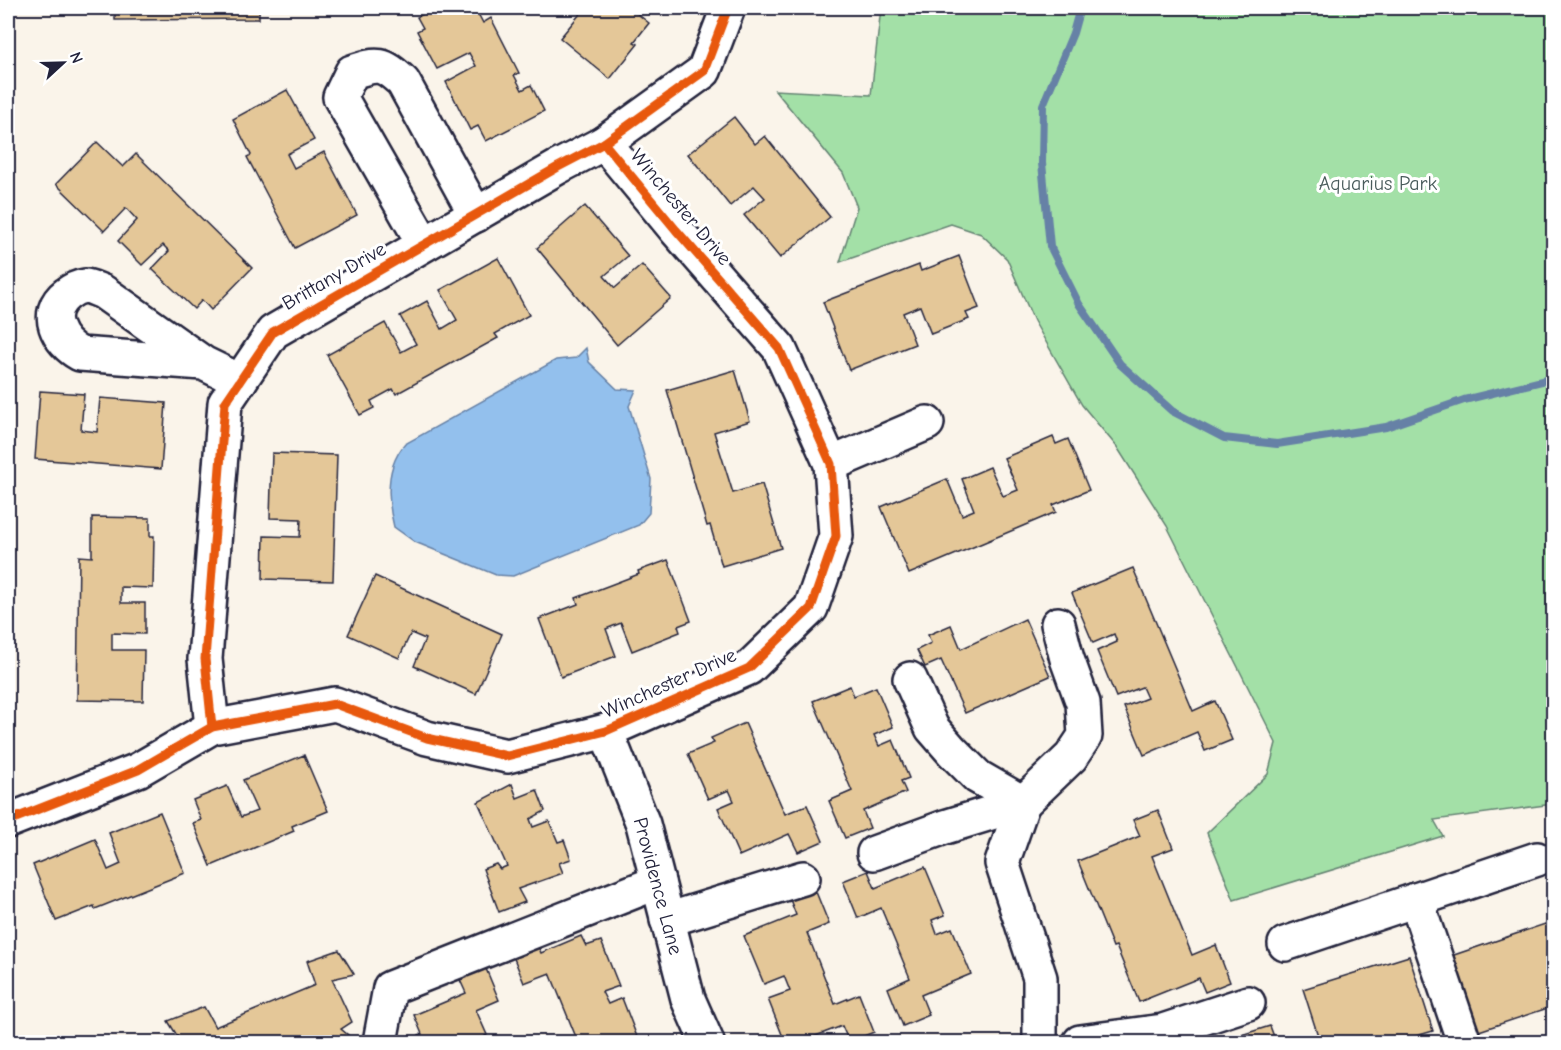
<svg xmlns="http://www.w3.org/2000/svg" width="1561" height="1050" font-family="'Comic Neue',sans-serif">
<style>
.green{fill:#a3e0a7;stroke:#628171;stroke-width:1.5}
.water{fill:#93c0ed;stroke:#6681a6;stroke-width:1.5}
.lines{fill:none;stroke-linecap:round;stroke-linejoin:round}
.stream{stroke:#6681a6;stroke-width:8}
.building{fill:#e4c798;stroke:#22223b;stroke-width:1.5}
.minor-casing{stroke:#22223b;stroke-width:38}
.minor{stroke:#fff;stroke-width:33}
.cycleway-casing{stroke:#fff;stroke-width:13}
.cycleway{stroke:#e8590c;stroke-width:9}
.labels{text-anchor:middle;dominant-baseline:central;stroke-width:6;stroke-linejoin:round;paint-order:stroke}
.park-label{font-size:20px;fill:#495b5b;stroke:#fff}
.street-label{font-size:20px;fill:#22223b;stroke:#fff}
</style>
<rect width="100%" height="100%" fill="#faf4ea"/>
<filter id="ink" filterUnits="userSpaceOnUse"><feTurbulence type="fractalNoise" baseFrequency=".0167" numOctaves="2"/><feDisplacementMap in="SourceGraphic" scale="12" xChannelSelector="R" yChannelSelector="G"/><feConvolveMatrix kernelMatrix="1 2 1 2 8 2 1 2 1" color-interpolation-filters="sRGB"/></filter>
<g filter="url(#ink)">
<path class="green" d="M881,8H1553V804L1434,820L1443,836L1234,900L1207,833L1268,774L1276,743L1167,526L1117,447L1082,405L1034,321L1007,259L981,234L951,224L840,262L857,207L843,173L775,90L871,95Z"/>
<path class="water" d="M586,348L589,362L617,389L636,390L629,406L651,479L649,513L639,525L513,576L496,575L415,542L394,527C387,499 385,467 405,444L556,360L576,358Z"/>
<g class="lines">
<path class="stream" d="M1080,8L1073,33L1043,105L1042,163L1050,246L1079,304L1120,364L1172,411L1224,438L1277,444L1386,427L1464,400L1554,378"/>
</g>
<g class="building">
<path d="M115,8H259V19L115,20Z"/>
<path d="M436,8H475L483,23L491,18L519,73L514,75L522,90L531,85L544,111L486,141L478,126L470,130L446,82L476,66L469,53L437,69L417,31L423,28L417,17Z"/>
<path d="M585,8H630L649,23L634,42L638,44L610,79L560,38Z"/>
<path d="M287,90L314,140L287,154L294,168L324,152L357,215L295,248L247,157L251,155L233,119Z"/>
<path d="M734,117L755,144L765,136L830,217L780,258L744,215L765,198L754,186L730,206L688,154Z"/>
<path d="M97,142L123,167L136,154L252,268L211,310L202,300L194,309L152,269L169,251L163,245L142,265L118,241L137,220L126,208L104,231L56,184Z"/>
<path d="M585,206L628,256L604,276L615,288L642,265L671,298L617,345L537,248Z"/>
<path d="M959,256L979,308L966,313L969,319L931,334L920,306L903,313L915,344L849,370L823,302L919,265L921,271Z"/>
<path d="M498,258L529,315L495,334L498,338L396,394L393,389L371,401L374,408L360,415L327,355L385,323L401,352L416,344L400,316L427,301L442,329L457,320L440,290Z"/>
<path d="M735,370L750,421L714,432L733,493L762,484L781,548L722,566L710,525L707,526L667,390Z"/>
<path d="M40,391L84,394L81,430L97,432L100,398L166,403L161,469L35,459Z"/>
<path d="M1053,437L1056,444L1068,439L1089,490L1053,505L1056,512L909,574L881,507L947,479L962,515L974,510L962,479L990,467L1003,496L1018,490L1004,458Z"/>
<path d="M272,453L337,455L333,581L263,579L264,536L300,537L301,519L270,518Z"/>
<path d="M92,517L150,518V536H154L153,588L121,587V603H145V634L112,633V650H144L143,701L77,700L79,556L92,557Z"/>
<path d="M668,560L691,621L678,626L680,632L632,651L621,623L606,629L616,656L561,677L539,619L578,604L576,598L639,574L638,571Z"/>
<path d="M1133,568L1193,711L1215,701L1232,740L1205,751L1197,732L1144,755L1124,707L1147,698L1142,687L1116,697L1097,651L1117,642L1114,634L1093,643L1072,593Z"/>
<path d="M375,576L502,634L476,694L414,666L425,639L411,633L399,658L348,635Z"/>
<path d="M1025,619L1050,676L965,713L941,660L925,667L917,650L931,643L928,635L951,625L961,649Z"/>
<path d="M850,686L854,696L876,687L893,727L874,735L879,746L893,740L909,778L901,781L906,792L863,811L870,828L845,838L829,801L852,791L813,701Z"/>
<path d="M745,723L785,814L807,805L823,841L798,852L789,834L739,856L718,808L734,801L729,790L708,799L688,754L714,743L711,738Z"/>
<path d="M304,755L328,811L292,826L294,831L211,866L193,823L201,820L193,800L227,786L241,817L257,811L243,780Z"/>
<path d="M512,784L517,798L537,790L545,811L530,819L533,827L549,821L558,842L564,840L571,859L559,863L563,873L518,889L525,902L499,912L483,869L496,864L500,869L507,866L478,802Z"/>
<path d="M1158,810L1173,848L1152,856L1192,955L1216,945L1230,982L1205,992L1199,978L1139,1002L1116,946L1113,947L1078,861L1140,836L1133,820Z"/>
<path d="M160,812L185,873L95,909L94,906L56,921L33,865L95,839L108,870L121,864L109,833Z"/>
<path d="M925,867L945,915L932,920L937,934L952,928L971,974L921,995L929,1015L903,1026L888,988L910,978L881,908L858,918L843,881L868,871L875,888Z"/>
<path d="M814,887L829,924L807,933L835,1004L859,994L874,1032L849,1042L842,1026L800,1042H785L768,999L790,991L784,976L764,984L744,936L796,915L789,897Z"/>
<path d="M1554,921V1006L1476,1032L1451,956Z"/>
<path d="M534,936L541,953L581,936L586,946L601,941L619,986L602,992L608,1004L622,998L639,1042H578L550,973L524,983L509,946Z"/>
<path d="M339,950L354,974L332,979L352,1022L341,1029L348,1035L345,1042H181L168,1021L204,1007L215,1027L315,985L307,961Z"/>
<path d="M1409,956L1433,1031L1396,1042H1320L1303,989Z"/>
<path d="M484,964L499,1000L476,1010L487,1035L485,1036L488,1042H422L419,1035L422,1034L414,1015L466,993L460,980L463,979L461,974Z"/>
<path d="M1270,1026L1276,1042H1219Z"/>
</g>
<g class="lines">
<g class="minor-casing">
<g id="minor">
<path d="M424,244L340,97L352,72C379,63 382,63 403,82L476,215"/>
<path d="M203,363L80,354C58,342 42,313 67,294C72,290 78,287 85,286C90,286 97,290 103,292L203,363L240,381"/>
<path d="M831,464L927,423"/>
<path d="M910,679L932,728L952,751L978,777L1023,803"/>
<path d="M212,727L205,659L225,403L273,332L558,167L604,143L704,71L728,8"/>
<path d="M606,731L643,824L688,999L707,1042"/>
<path d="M1023,803L1002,863L1040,978V1042"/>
<path d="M8,821L138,770L212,727L335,704L427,738L507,756L606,731L749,668L811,608L836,536L831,464L779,348L676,230L604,143"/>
<path d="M874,853L945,827L1023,803L1071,757L1085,736L1083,703L1067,659L1058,624"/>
<path d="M667,920L803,878"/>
<path d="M1285,944L1416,900"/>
<path d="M380,1042L390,988L658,882"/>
<path d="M1080,1042L1163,1031L1248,1003"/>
<path d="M1464,1042L1416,900L1537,859"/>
</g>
</g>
<use href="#minor" class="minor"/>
<g class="cycleway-casing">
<g id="cycleway">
<path d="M212,727L205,659L225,403L273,332L558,167L604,143L704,71L728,8"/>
<path d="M8,821L138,770L212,727L335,704L427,738L507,756L606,731L749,668L811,608L836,536L831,464L779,348L676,230L604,143"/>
</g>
</g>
<use href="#cycleway" class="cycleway"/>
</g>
</g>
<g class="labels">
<g class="park-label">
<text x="1378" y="183">Aquarius Park</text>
</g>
<g class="street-label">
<text transform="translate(681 207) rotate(50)">Winchester Drive</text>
<text transform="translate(334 276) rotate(-30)">Brittany Drive</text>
<text transform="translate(669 683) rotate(-24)">Winchester Drive</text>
<text transform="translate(658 886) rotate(75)">Providence Lane</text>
</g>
</g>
<rect width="1561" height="1050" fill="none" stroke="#fff" stroke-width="30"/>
<rect x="15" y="15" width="1531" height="1020" fill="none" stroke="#22223b" stroke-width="2" filter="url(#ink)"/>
<g transform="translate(63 63) rotate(68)" stroke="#ffffff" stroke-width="4.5" paint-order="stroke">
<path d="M0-4.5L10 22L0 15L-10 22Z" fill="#22223b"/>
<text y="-9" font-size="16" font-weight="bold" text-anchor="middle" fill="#22223b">N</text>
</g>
</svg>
